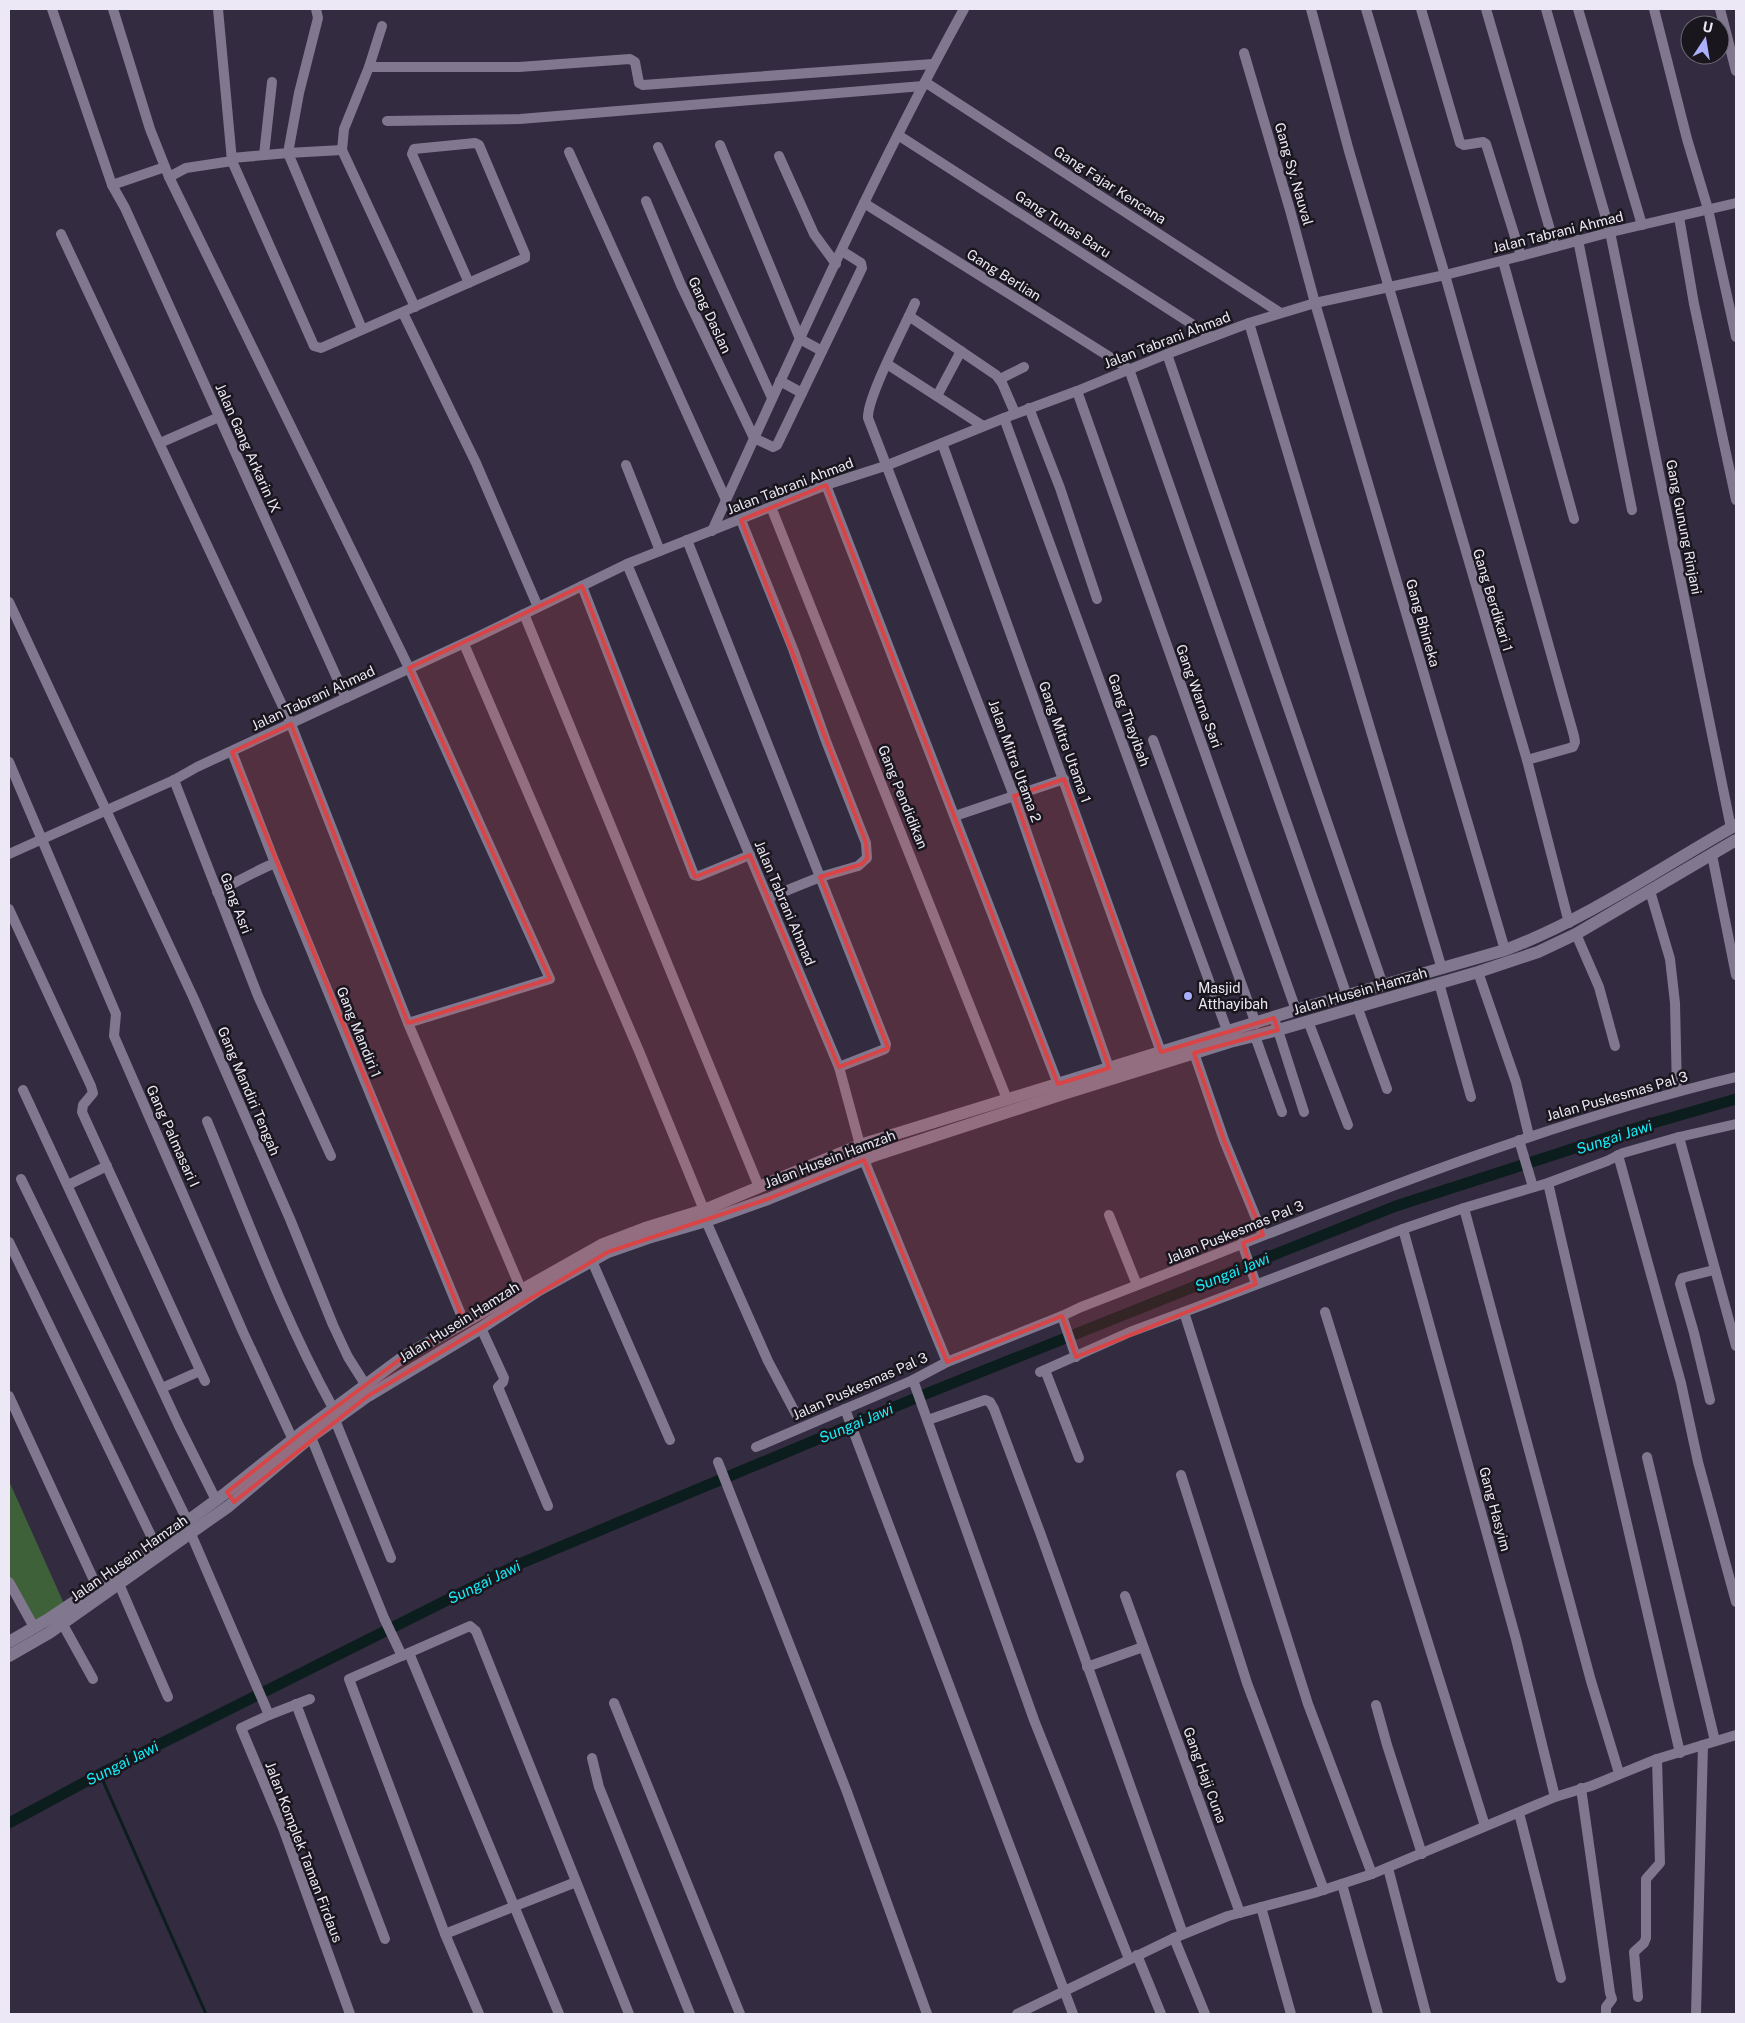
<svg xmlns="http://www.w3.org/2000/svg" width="1745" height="2023" font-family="'Public Sans',sans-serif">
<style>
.green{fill:#3e6139}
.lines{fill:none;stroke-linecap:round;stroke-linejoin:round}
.stream{stroke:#0b1d1d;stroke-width:3}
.canal{stroke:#0b1d1d;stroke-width:11}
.street{stroke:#81788f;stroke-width:10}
.secondary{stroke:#81788f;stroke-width:12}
.marked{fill:#d94547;fill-opacity:0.2;stroke:#d94547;stroke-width:4;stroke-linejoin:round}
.poi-dot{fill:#acaffb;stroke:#19161e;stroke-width:2}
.labels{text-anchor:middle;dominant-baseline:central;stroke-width:5;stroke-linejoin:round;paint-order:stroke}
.street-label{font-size:14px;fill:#ece8f5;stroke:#19161e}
.poi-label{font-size:14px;fill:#ece8f5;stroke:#19161e;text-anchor:start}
.water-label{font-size:15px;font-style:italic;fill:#15eef6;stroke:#19161e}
</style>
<rect width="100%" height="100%" fill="#332b3f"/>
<path class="green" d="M9,1481L65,1606L31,1627L9,1576Z"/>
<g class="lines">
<path class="stream" d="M100,1774L206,2014"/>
<path class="canal" d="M9,1823L100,1774L517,1565L923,1395L1396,1206L1646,1125L1736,1099"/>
<g class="street">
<path d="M52,9L112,185L125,208L346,698"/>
<path d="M113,9L150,129L169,177L409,668L550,979L408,1023"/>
<path d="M218,9L232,161L314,346L321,348L525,258V254L479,145L475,143L414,149L412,154L469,283"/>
<path d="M1311,9L1349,151L1527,760L1569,923"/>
<path d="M1366,9L1445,275L1574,736L1575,742L1573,747L1527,760"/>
<path d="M1421,9L1460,143L1464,145L1483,142L1486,144L1521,256"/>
<path d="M1486,9L1555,247"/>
<path d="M1546,9L1610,232L1731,828"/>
<path d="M1578,9L1642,225"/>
<path d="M1654,9L1687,139L1708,209L1736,337"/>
<path d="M1720,9L1736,71"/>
<path d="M382,26L369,67L344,129L342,150L415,307"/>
<path d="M1244,53L1290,210L1315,303L1505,950"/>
<path d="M369,67H519L630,59L635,62L639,83L643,85L933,64"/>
<path d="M925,82L1279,312"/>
<path d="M387,121L520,119L923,86"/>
<path d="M898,135L1212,337"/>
<path d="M720,145L800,339L822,351"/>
<path d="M658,147L772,398"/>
<path d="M342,150L288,153L362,329"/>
<path d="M569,152L726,500"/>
<path d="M264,155L272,82"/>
<path d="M779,156L814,234L836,264"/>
<path d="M232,158L288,153L299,93L318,18L316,9"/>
<path d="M169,177L186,168L232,161"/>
<path d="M112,185L165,167"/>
<path d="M646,201L681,285L754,438L773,447L777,445L862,268L861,263L842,251"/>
<path d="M864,203L1129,369L1347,996"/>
<path d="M1679,217L1694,304L1736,500"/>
<path d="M61,234L291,724L408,1023L521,1289"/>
<path d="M1578,240L1632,510"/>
<path d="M1503,261L1574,519"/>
<path d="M915,303C905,326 867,397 868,418L1014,796L1109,1068"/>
<path d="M403,313L476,463L538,607"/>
<path d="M909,316L996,375L1002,383L1015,413"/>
<path d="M1249,323L1442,969"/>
<path d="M1167,354L1383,985"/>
<path d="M887,364L983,426"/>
<path d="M1000,379L1024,367"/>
<path d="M780,381L802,393"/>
<path d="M1077,391L1296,1010"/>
<path d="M937,396L961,351"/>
<path d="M1029,408L1060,488L1097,599"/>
<path d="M1004,418L1228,1033"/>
<path d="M160,443L219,417"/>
<path d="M942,443L1161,1052"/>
<path d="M626,465L660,551"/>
<path d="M826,485L1058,1084"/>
<path d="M771,507L1007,1099"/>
<path d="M741,520L793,649L826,741L866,843L867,858L858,866L820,877L768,898"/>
<path d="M712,531C792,355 871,178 964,9"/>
<path d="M687,540L886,1044L885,1049L839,1067"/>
<path d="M627,564L839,1067L860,1145"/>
<path d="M582,586L694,875L699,876L750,855"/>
<path d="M9,602L194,999L290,1219L333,1325L348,1357L365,1384"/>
<path d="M524,614L759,1187"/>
<path d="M464,644L639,1051L704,1210"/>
<path d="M1153,740L1256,1024"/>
<path d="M232,752L275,863L464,1322"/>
<path d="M9,762L116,1014L114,1036L243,1332L293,1440"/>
<path d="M174,780L258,996L331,1156"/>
<path d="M955,816L1064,779"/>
<path d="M9,854L174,780L197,767L475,638L627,564L826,485L888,465L1004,418L1077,391L1167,354L1249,323L1315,303L1445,275L1521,256L1607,233L1736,203"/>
<path d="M1712,855L1736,975"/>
<path d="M1650,891L1670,959L1675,1003L1677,1091"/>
<path d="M217,892C237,882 255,871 275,863"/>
<path d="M9,909L91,1086L93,1093L83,1105L82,1112L205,1381"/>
<path d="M1576,934L1599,987L1615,1046"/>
<path d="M1478,972L1516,1082L1529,1136"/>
<path d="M1439,983L1471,1097"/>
<path d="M1357,1006L1387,1089"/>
<path d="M1308,1021L1348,1125"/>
<path d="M1276,1024L1304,1112"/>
<path d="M1255,1036L1282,1112"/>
<path d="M1194,1053L1224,1140L1263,1235"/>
<path d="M23,1090L179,1426L216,1500"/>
<path d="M207,1121C247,1218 283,1317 333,1408"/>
<path d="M1679,1137L1736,1346"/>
<path d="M1519,1140L1533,1187"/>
<path d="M1618,1155L1681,1383L1698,1462L1736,1602"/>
<path d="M864,1160L947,1362"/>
<path d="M21,1179L187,1520"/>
<path d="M1548,1183L1680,1753"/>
<path d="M68,1185L107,1166"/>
<path d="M1464,1208L1591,1681L1619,1773"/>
<path d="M1109,1215L1137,1285"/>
<path d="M706,1221L768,1361L797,1416"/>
<path d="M1403,1229L1516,1639L1555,1797"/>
<path d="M9,1242L155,1544"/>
<path d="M1242,1243L1256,1284"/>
<path d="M592,1261L670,1440"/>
<path d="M1325,1312L1485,1826"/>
<path d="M1062,1316L1076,1357"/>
<path d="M481,1328L504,1378L503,1382L498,1387L548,1506"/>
<path d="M1045,1370L1079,1458"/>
<path d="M1040,1372L1130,1332L1184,1312"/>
<path d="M913,1380L1034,1720L1129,1959"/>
<path d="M162,1388L200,1371"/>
<path d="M9,1396L97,1587"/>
<path d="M1710,1400L1694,1333L1680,1284L1682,1278L1714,1270"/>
<path d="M845,1409L1073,2014"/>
<path d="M335,1420L391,1558"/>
<path d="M928,1420L985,1400L990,1402L994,1409L1041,1535L1183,1934"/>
<path d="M311,1437L384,1618L402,1656"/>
<path d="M756,1447L913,1380L947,1362L1062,1316L1081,1307C1297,1224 1511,1131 1736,1077"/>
<path d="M1647,1457L1715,1741"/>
<path d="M718,1462L847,1792L927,2014"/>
<path d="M1181,1475L1247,1683L1324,1890"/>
<path d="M191,1534L269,1715L310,1699"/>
<path d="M9,1582L34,1627"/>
<path d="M119,1584L168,1697"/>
<path d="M1125,1596L1240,1913"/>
<path d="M62,1623L93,1679"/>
<path d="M409,1653L559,2014"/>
<path d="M1087,1667L1143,1647"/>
<path d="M614,1703L740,2014"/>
<path d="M296,1704L385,1939"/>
<path d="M1376,1705L1387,1745L1422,1854"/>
<path d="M269,1715L241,1728L283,1828L350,2014"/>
<path d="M592,1758L599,1787L690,2014"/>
<path d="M1581,1788L1610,1993L1612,1999L1606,2007V2014"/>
<path d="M1519,1813L1561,1978"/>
<path d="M1388,1868L1426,2014"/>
<path d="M1372,1874L1308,1704L1184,1312L1403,1229L1464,1208L1548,1183L1607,1161L1623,1153L1679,1137L1736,1124"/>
<path d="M1342,1884L1378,2014"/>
<path d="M1261,1907L1291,2014"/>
<path d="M445,1934L576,1882"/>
<path d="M1174,1938L1205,2014"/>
<path d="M1137,1955L1161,2014"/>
<path d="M1638,1997L1634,1952L1644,1943L1646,1938V1879L1660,1863L1657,1759"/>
<path d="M479,2014L445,1934L349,1679L470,1626L476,1631L629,2014"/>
<path d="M1017,2014L1174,1938L1228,1916L1314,1893L1372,1874L1555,1797L1591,1786L1657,1759L1736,1735"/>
<path d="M1696,2014L1703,1745"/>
</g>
<g class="secondary">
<path d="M9,1642L47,1620L113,1576L227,1492L305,1430L403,1357L603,1244L645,1228L704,1210L860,1145L1296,1010L1505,950C1587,919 1660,868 1736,825"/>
<path d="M9,1656L49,1633L229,1506L311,1437L368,1396L481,1328L539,1290L608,1252L648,1238L706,1221L768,1199L876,1155L1063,1094L1230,1042L1278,1030L1478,972L1538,952L1576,934L1736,840"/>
</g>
</g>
<path class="marked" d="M826,485L1058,1084L1109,1068L1014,796L1064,779L1161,1052L1274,1018L1278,1030L1194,1053L1224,1140L1263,1235L1243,1243L1256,1284L1076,1357L1062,1316L947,1362L864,1160L768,1199L608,1252L368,1396L234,1502L227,1492L305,1430L403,1357L464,1322L232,752L291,724L408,1023L550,979L409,668L582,586L695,877L750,855L839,1067L888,1048L820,877L862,864L867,858L866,843L741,520Z"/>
<circle class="poi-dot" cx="1188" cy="996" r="5"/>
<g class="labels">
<g class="street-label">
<text transform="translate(1294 174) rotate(74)">Gang Sy. Nauval</text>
<text transform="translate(1110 185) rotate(33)">Gang Fajar Kencana</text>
<text transform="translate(1063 224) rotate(33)">Gang Tunas Baru</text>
<text transform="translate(1558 232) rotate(-14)">Jalan Tabrani Ahmad</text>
<text transform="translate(1004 275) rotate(32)">Gang Berlian</text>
<text transform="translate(710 315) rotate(65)">Gang Daslan</text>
<text transform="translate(1167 340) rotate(-21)">Jalan Tabrani Ahmad</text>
<text transform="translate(248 448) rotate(66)">Jalan Gang Arkarin IX</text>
<text transform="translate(790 486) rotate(-21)">Jalan Tabrani Ahmad</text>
<text transform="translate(1684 527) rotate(79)">Gang Gunung Rinjani</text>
<text transform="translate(1493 600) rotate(73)">Gang Berdikari 1</text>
<text transform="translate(1423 623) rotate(74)">Gang Bhineka</text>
<text transform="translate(1199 696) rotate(70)">Gang Warna Sari</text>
<text transform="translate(313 698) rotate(-25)">Jalan Tabrani Ahmad</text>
<text transform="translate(1129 720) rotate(70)">Gang Thayibah</text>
<text transform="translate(1065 742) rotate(70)">Gang Mitra Utama 1</text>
<text transform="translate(1015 761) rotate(70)">Jalan Mitra Utama 2</text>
<text transform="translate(903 797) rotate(68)">Gang Pendidikan</text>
<text transform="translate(236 903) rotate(69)">Gang Asri</text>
<text transform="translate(785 903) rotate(67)">Jalan Tabrani Ahmad</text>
<text transform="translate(1360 991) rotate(-16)">Jalan Husein Hamzah</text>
<text transform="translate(359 1032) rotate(68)">Gang Mandiri 1</text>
<text transform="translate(249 1091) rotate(67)">Gang Mandiri Tengah</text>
<text transform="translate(1617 1096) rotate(-16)">Jalan Puskesmas Pal 3</text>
<text transform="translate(173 1136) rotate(66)">Gang Palmasari I</text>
<text transform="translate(830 1159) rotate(-21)">Jalan Husein Hamzah</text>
<text transform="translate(1235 1232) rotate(-22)">Jalan Puskesmas Pal 3</text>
<text transform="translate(459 1322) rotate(-32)">Jalan Husein Hamzah</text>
<text transform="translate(860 1386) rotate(-24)">Jalan Puskesmas Pal 3</text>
<text transform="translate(1495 1509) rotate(75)">Gang Hasyim</text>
<text transform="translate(129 1558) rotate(-35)">Jalan Husein Hamzah</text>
<text transform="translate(1205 1775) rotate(70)">Gang Haji Cuna</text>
<text transform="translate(304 1852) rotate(69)">Jalan Komplek Taman Firdaus</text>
</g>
<g class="poi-label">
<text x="1198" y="988">Masjid<tspan x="1198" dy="16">Atthayibah</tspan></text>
</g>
<g class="water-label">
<text transform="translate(1614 1137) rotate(-18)">Sungai Jawi</text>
<text transform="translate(1232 1272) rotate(-22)">Sungai Jawi</text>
<text transform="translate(856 1423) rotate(-23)">Sungai Jawi</text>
<text transform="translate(484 1582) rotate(-26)">Sungai Jawi</text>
<text transform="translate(122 1763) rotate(-27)">Sungai Jawi</text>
</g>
</g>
<rect width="1745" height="2023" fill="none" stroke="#ece8f5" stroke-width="20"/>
<g transform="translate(1705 40) rotate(12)"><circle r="24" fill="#19161e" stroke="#6d6a74"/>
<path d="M0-4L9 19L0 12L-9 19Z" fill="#acaffb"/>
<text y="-8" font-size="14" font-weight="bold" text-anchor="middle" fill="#ece8f5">U</text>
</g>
</svg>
